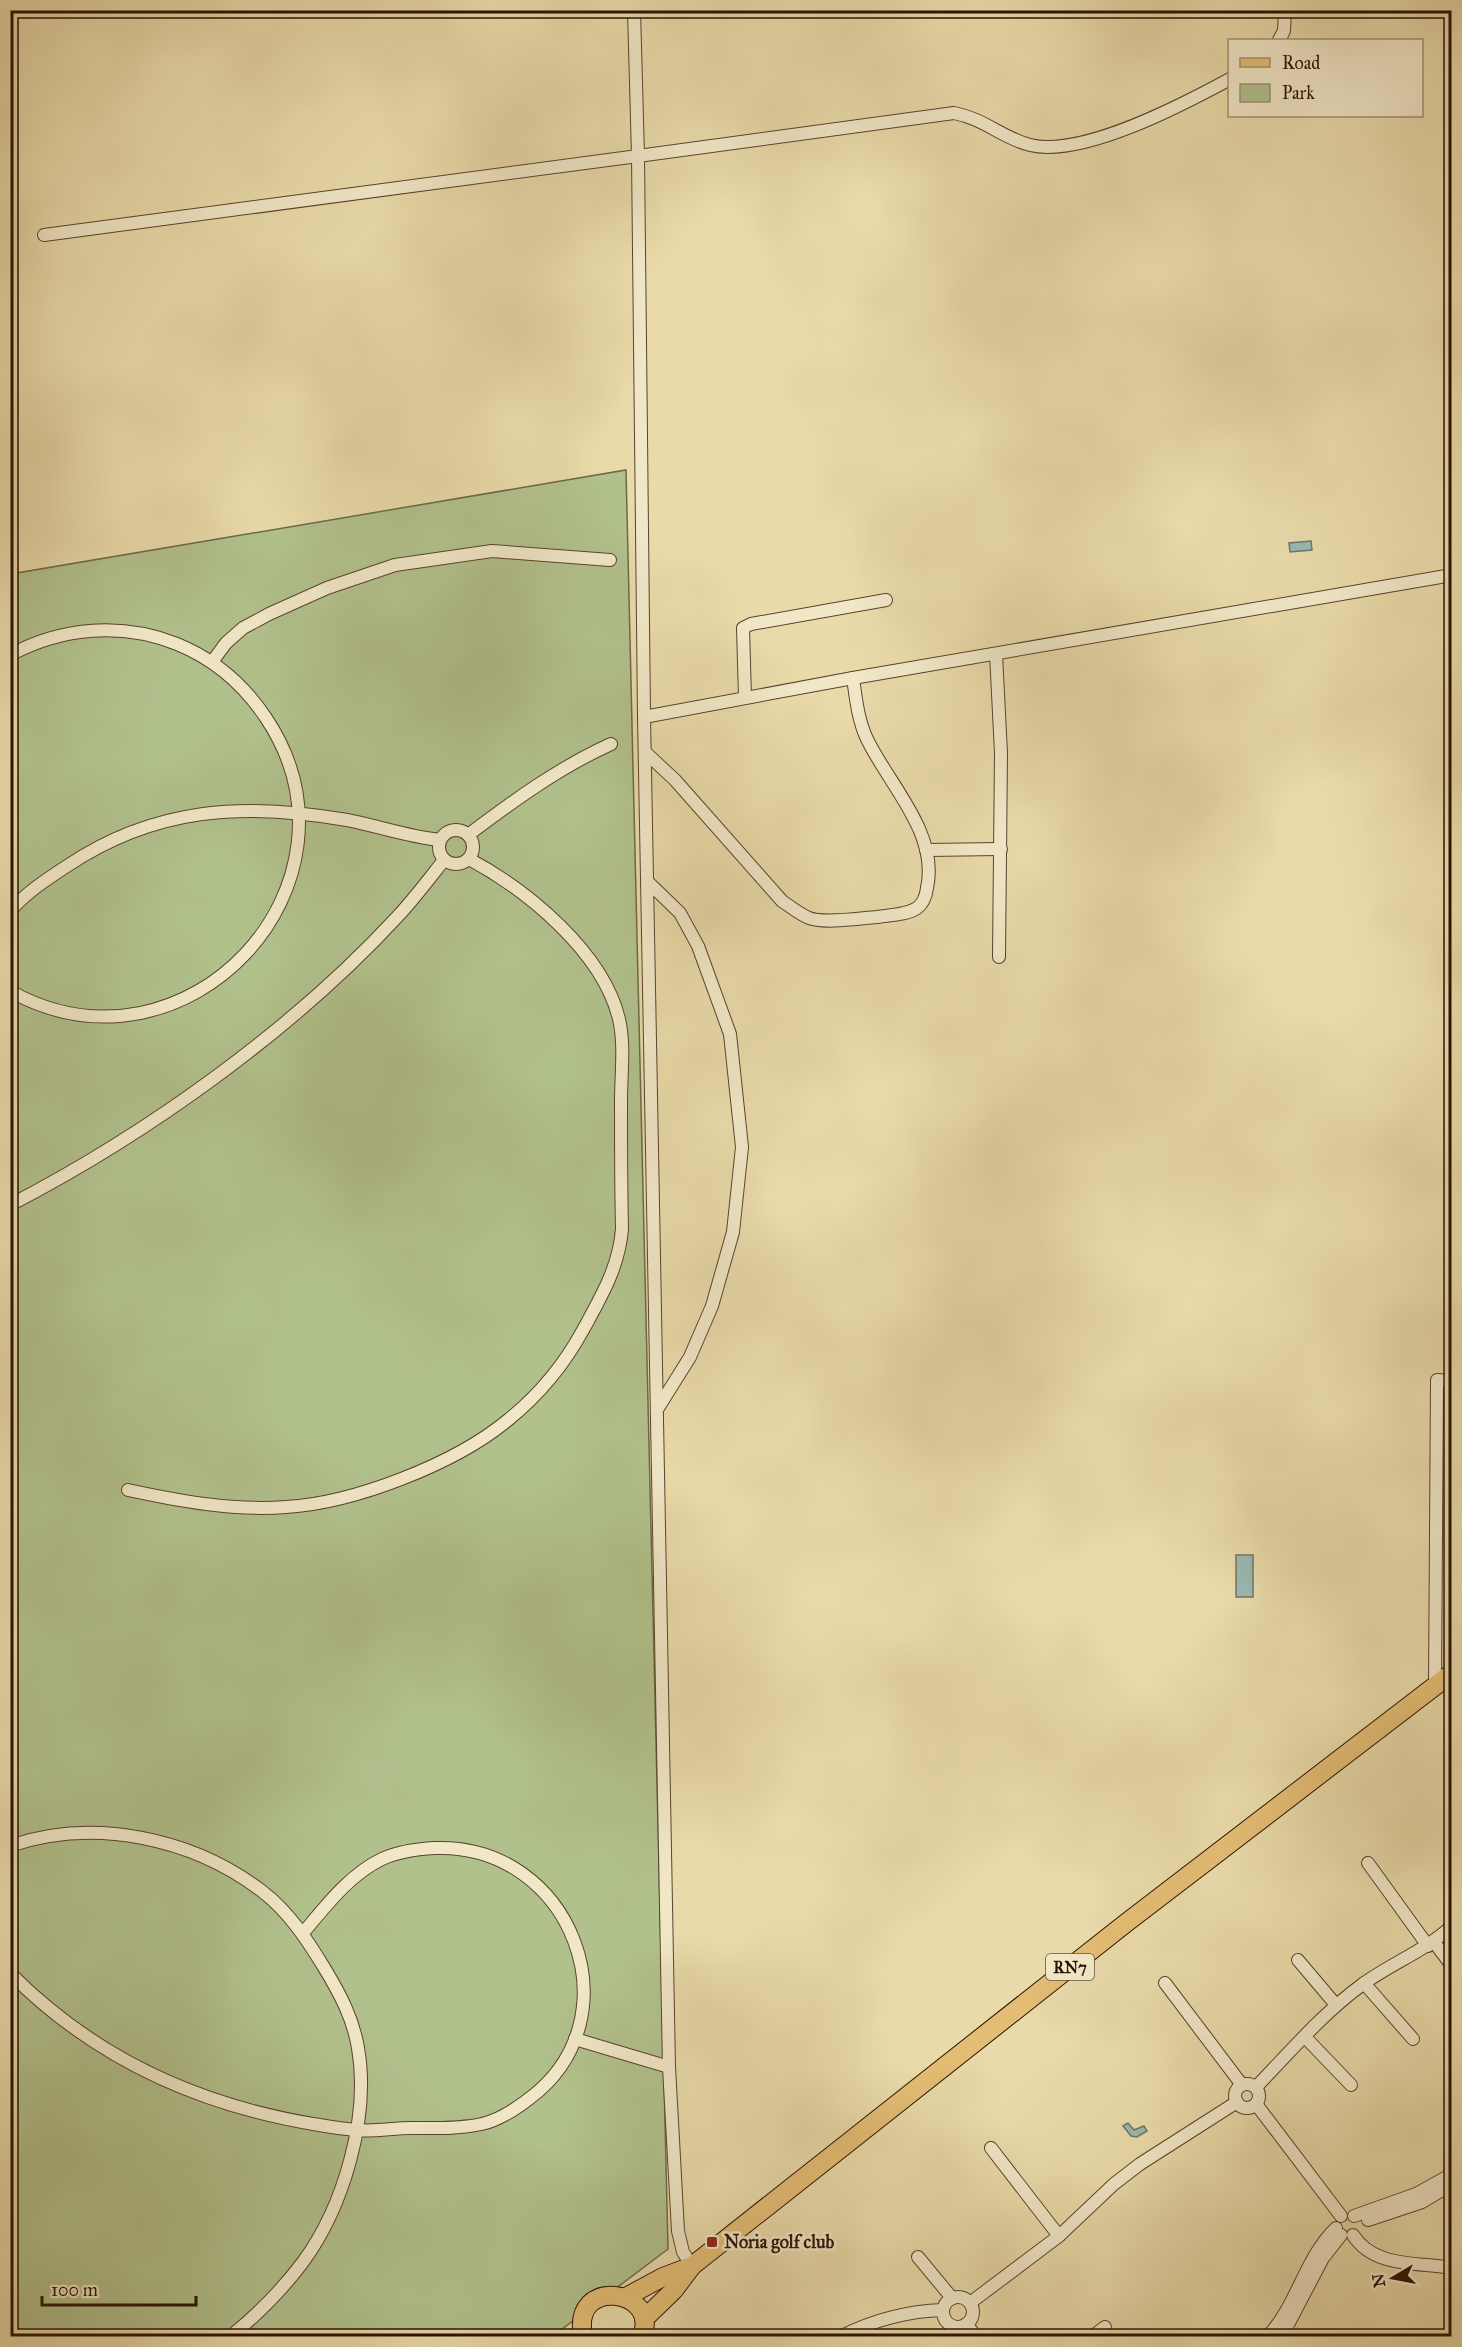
<svg xmlns="http://www.w3.org/2000/svg" width="1462" height="2347" font-family="'IM FELL Great Primer',serif">
<style>
.green{fill:#b1c18c;stroke:#6d6947;stroke-width:1.5}
.water{fill:#9ab9b1;stroke:#6d766b;stroke-width:1.5}
.lines{fill:none;stroke-linecap:round;stroke-linejoin:round}
.minor-casing{stroke:#59432c;stroke-width:14}
.primary-casing{stroke:#291102;stroke-width:20}
.minor{stroke:#f1e7c7;stroke-width:12}
.primary{stroke:#e4bd74;stroke-width:18}
.poi-dot{fill:#8f2418;stroke:#f1e7c7;stroke-width:2}
.labels{text-anchor:middle;dominant-baseline:central;stroke-width:5;stroke-linejoin:round;paint-order:stroke}
.shield{fill:#f1e7c7;stroke:#65513d;stroke-width:1.5}
.shield-label{font-size:16px;font-weight:bold;fill:#291102}
.poi-label{font-size:18px;font-weight:bold;fill:#291102;stroke:#f1e7c7;text-anchor:start}
</style>
<rect width="100%" height="100%" fill="#e9daa9"/>
<filter id="stains"><feTurbulence type="fractalNoise" baseFrequency=".00333" numOctaves="4"/><feColorMatrix values="0 0 0 0 .2 0 0 0 0 .09 0 0 0 0 .02 0 0 0 .5 -.17"/></filter>
<radialGradient id="worn" r=".72"><stop offset=".6" stop-color="#630" stop-opacity="0"/><stop offset="1" stop-color="#630" stop-opacity=".3"/></radialGradient>
<path class="green" d="M626,470L668,2249L553,2336H11V574Z"/>
<g class="water">
<path d="M1311,541L1312,550L1290,552L1289,543Z"/>
<rect x="1236" y="1555" width="17" height="42"/>
<path d="M1128,2123L1134,2130L1144,2126L1147,2131L1137,2137L1131,2136L1123,2126Z"/>
</g>
<g class="lines">
<g class="minor-casing">
<g id="minor">
<path d="M1279,40L1284,31L1285,10"/>
<path d="M44,235L638,156L634,10"/>
<path d="M996,654L1001,753L999,957"/>
<path d="M10,655C62,627 122,622 177,644C214,659 244,685 266,718C377,884 186,1089 10,991"/>
<path d="M212,662L226,643L243,628L269,614L327,588L395,565L492,551L610,560"/>
<path d="M745,698L743,628L751,624L886,600"/>
<path d="M644,717L853,678L1452,575"/>
<path d="M645,752L675,780L782,901C791,907 799,914 809,918C824,924 861,918 877,917C889,915 907,915 917,908C924,903 926,896 927,888C939,833 889,785 867,739C858,720 856,699 853,678"/>
<circle cx="456" cy="847" r="17"/>
<path d="M468,835C513,801 560,767 611,744"/>
<path d="M926,850L1001,849"/>
<path d="M648,882L680,913L698,946L730,1034L742,1147L733,1232L712,1306L690,1357L658,1408"/>
<path d="M10,911C27,892 47,879 67,866C155,807 245,802 347,820C378,826 409,837 440,840"/>
<path d="M10,1205C147,1134 293,1030 398,916C414,899 429,879 444,860"/>
<path d="M128,1490C179,1501 233,1511 286,1507C354,1503 455,1464 508,1420C539,1395 564,1365 583,1330C601,1297 619,1267 622,1229C621,1186 621,1144 621,1101C621,1074 625,1045 619,1019C603,952 527,890 469,859"/>
<path d="M1435,1686L1437,1380L1452,1381"/>
<path d="M10,1846C94,1817 193,1838 263,1892C289,1912 308,1941 325,1969C340,1994 353,2018 358,2048C370,2116 344,2206 303,2262C282,2290 258,2314 231,2336"/>
<path d="M1368,1863L1428,1946"/>
<path d="M1434,1942L1452,1966"/>
<path d="M1298,1960L1336,2005"/>
<path d="M10,1973C95,2059 200,2106 319,2125C331,2127 344,2129 357,2130C374,2132 393,2128 411,2128C434,2128 459,2129 482,2124C499,2120 516,2109 530,2098C638,2017 571,1843 435,1848C417,1849 399,1851 382,1859C350,1874 325,1907 303,1933"/>
<path d="M1165,1983L1242,2085"/>
<path d="M1364,1983L1413,2039"/>
<path d="M1305,2037L1351,2085"/>
<path d="M575,2039L669,2067"/>
<circle cx="1247" cy="2096" r="12"/>
<path d="M1256,2087C1290,2052 1323,2013 1363,1984C1392,1963 1425,1951 1452,1926"/>
<path d="M1256,2104L1341,2216"/>
<path d="M991,2148L1059,2236"/>
<path d="M1354,2216L1416,2194L1452,2174"/>
<path d="M1368,2220L1422,2202L1452,2184"/>
<path d="M1353,2235C1374,2268 1417,2262 1452,2268"/>
<path d="M918,2257L952,2298"/>
<path d="M692,2266L683,2252L678,2231L669,2067L644,717L638,156L954,113C985,119 1002,138 1030,145C1082,158 1184,104 1230,79"/>
<circle cx="958" cy="2312" r="15"/>
<path d="M970,2303L1059,2236L1114,2184L1140,2164L1237,2102"/>
<path d="M966,2324L976,2336"/>
<path d="M842,2336C874,2320 907,2311 943,2310"/>
<path d="M1093,2336L1105,2327"/>
<path d="M1268,2336C1298,2304 1304,2259 1336,2228"/>
<path d="M1282,2336L1323,2258L1341,2235"/>
</g>
</g>
<g class="primary-casing">
<g id="primary">
<path d="M626,2297L663,2277L692,2266"/>
<path d="M644,2319L674,2290L692,2266L1126,1923L1452,1673"/>
<path d="M583,2336C571,2275 661,2290 642,2336"/>
</g>
</g>
<use href="#minor" class="minor"/>
<use href="#primary" class="primary"/>
</g>
<rect class="poi-dot" x="706" y="2236" width="12" height="12" rx="3"/>
<g class="labels">
<rect class="shield" x="1046" y="1954" width="48" height="26" rx="4.5"/>
<g class="shield-label">
<text x="1070" y="1967">RN7</text>
</g>
<g class="poi-label">
<text x="724" y="2242">Noria golf club</text>
</g>
</g>
<rect width="1462" height="2347" fill="none" stroke="#e9daa9" stroke-width="36"/>
<rect x="12" y="12" width="1438" height="2323" fill="none" stroke="#291102" stroke-width="3"/>
<rect x="18" y="18" width="1426" height="2311" fill="none" stroke="#291102" stroke-width="1.5"/>
<rect x="1228" y="39" width="195" height="78" fill="#f1e7c7" stroke="#a19178" stroke-width="1.5"/>
<rect x="1240" y="58" width="30" height="9" fill="#e4bd74" stroke="#a19178" stroke-width="1.5"/>
<text x="1282" y="69" font-size="18" fill="#291102">Road</text>
<rect x="1240" y="84" width="30" height="18" fill="#b1c18c" stroke="#a19178" stroke-width="1.5"/>
<text x="1282" y="99" font-size="18" fill="#291102">Park</text>
<g transform="translate(1393 2278) rotate(260)" stroke="#f1e7c7" stroke-width="4.5" paint-order="stroke">
<path d="M0-4.5L10 22L0 15L-10 22Z" fill="#291102"/>
<text y="-9" font-size="16" font-weight="bold" text-anchor="middle" fill="#291102">N</text>
</g>
<path d="M42 2296v9h154v-9" fill="none" stroke="#291102" stroke-width="3"/>
<text x="51" y="2296" font-size="18" fill="#291102" stroke="#f1e7c7" stroke-width="4.5" paint-order="stroke">100 m</text>
<rect width="100%" height="100%" filter="url(#stains)"/>
<rect width="100%" height="100%" fill="url(#worn)"/>
</svg>
